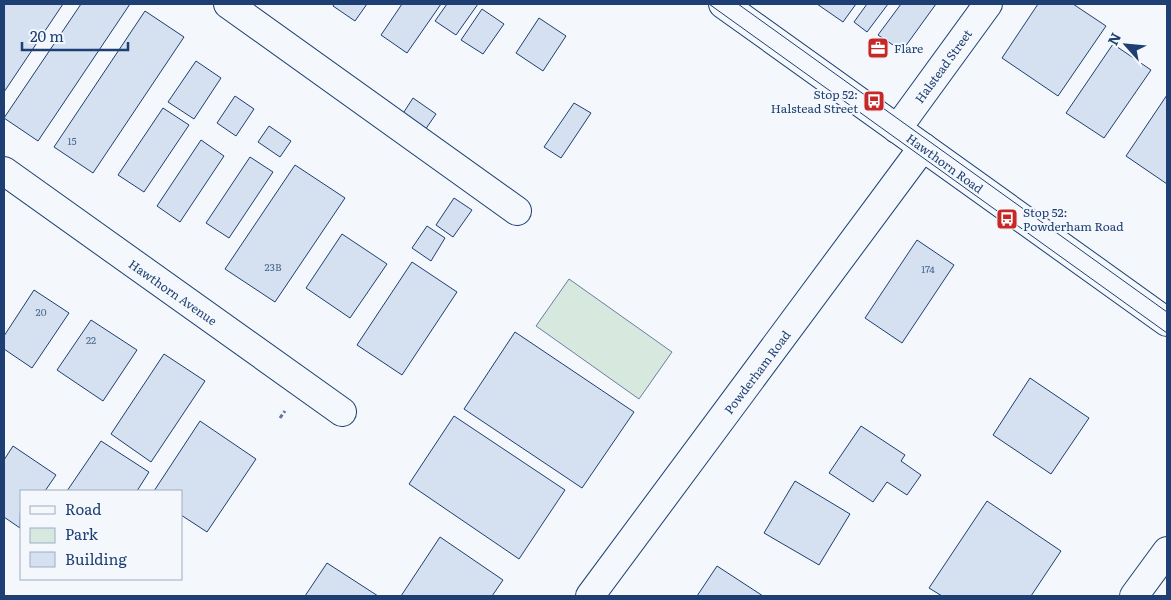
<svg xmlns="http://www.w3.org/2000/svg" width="1171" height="600" font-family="Literata,serif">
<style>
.green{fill:#d7e8df;stroke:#687fa3}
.building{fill:#d5e0f0;stroke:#1d3f73}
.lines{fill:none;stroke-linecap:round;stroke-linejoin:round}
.minor-casing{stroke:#1d3f73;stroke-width:30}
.major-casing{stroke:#1d3f73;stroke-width:30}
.path{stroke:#5e769c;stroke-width:3;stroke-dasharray:4 2.5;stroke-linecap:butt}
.minor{stroke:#f4f7fb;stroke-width:28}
.major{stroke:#f4f7fb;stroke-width:28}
.tram{stroke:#1d3f73;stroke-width:1}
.labels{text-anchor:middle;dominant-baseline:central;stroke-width:4;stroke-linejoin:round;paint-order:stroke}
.number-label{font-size:10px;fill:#4b6792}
.poi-label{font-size:12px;fill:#1d3f73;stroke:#f4f7fb;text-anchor:start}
.street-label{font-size:12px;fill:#1d3f73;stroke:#f4f7fb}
</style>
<rect width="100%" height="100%" fill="#f4f7fb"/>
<path class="green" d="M569,279L672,352L639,399L536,326Z"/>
<g class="building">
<path d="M5,4H63L4,92V6Z"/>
<path d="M81,4H130L38,141L4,118Z"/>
<path d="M334,4H367L355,21L333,6Z"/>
<path d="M402,4H441L407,53L381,35Z"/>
<path d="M447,4H478L456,35L435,21Z"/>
<path d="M817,4H856L843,22Z"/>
<path d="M867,4H888L867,32L854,22Z"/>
<path d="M901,4H936L902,51L878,35Z"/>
<path d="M1038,4H1073L1106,26L1058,96L1002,58Z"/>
<path d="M482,9L504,24L483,54L461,40Z"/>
<path d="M145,11L184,37L93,173L54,147Z"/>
<path d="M539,18L566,36L543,71L516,53Z"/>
<path d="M1113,44L1151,70L1104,138L1066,113Z"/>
<path d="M196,61L221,78L194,119L168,102Z"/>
<path d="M1167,95V184L1126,156Z"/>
<path d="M235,96L254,109L236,136L217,123Z"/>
<path d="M413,98L436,114L425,130L402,115Z"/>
<path d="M574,103L591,113L561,158L544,147Z"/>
<path d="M163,108L189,125L144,192L118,175Z"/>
<path d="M269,126L291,141L280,157L258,142Z"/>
<path d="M201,140L224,156L180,222L157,206Z"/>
<path d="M250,157L273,172L229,238L206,223Z"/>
<path d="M295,165L345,198L275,302L225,269Z"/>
<path d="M454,198L472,210L453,237L436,225Z"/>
<path d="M427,226L445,238L431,261L412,248Z"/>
<path d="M342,234L387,264L350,318L306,288Z"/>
<path d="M917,240L954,265L902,343L865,318Z"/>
<path d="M412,262L457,292L402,375L357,345Z"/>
<path d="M34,290L69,313L32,368L4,349V336Z"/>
<path d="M91,320L137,350L103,401L57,370Z"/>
<path d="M515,332L634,412L582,488L464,409Z"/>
<path d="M164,354L205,381L151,462L111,434Z"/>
<path d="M1030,378L1089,418L1051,474L993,435Z"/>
<path d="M454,416L565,490L519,559L409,484Z"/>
<path d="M200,421L256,459L207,532L181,515V491H154Z"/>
<path d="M861,426L905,455L901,461L921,475L907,495L887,482L873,502L829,473Z"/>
<path d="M101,441L149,472L137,491H67Z"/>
<path d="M13,446L56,475L45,491H21L20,528L4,517V460Z"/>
<path d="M795,481L850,514L819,565L764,533Z"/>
<path d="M987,501L1061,551L1031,596H942L929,588Z"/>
<path d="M440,537L503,580L492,596H401Z"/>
<path d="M327,563L378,596H305Z"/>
<path d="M717,566L763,596H697Z"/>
</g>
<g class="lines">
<g class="minor-casing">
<g id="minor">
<path d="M228,4L517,211"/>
<path d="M897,129L988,4"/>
<path d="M4,171L342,412"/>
<path d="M590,596L923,147"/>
<path d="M1134,596L1167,551"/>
</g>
</g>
<g class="major-casing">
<path id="major" d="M723,4L1167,322"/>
</g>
<path class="path" d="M280,418L285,411"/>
<use href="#minor" class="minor"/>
<use href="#major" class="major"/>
<g class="tram">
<path d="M709,4L1167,333"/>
<path d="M738,4L1167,312"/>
</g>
</g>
<defs>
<g id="office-square" transform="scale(1.125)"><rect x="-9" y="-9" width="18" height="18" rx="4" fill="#c62828" stroke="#f4f7fb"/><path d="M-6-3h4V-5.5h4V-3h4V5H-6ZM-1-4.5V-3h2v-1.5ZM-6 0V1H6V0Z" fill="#fff"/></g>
<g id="bus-square" transform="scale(1.125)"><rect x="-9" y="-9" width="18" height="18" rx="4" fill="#c62828" stroke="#f4f7fb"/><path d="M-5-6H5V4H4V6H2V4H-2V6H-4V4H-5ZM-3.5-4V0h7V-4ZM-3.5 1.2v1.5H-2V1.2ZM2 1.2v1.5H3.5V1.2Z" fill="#fff"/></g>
</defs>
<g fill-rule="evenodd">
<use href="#office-square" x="878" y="48"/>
<use href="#bus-square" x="874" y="101"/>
<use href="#bus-square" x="1007" y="219"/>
</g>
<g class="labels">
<g class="number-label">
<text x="72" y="140">15</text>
<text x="273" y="266">23B</text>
<text x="928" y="268">174</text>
<text x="41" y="311">20</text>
<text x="91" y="339">22</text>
</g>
<g class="poi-label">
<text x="894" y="48">Flare</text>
<text x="858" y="94" text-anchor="end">Stop 52:<tspan x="858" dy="14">Halstead Street</tspan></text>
<text x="1023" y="212">Stop 52:<tspan x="1023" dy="14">Powderham Road</tspan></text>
</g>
<g class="street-label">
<text transform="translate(943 66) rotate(-54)">Halstead Street</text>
<text transform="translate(945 163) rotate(36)">Hawthorn Road</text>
<text transform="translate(173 292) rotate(35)">Hawthorn Avenue</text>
<text transform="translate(757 372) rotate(-53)">Powderham Road</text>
</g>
</g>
<rect width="1171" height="600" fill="none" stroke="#1d3f73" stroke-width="10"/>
<rect x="20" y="490" width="162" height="90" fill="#f4f7fb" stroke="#9eadc5"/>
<rect x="30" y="506" width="25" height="8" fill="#f4f7fb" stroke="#9eadc5"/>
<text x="65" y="515" font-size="15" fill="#1d3f73">Road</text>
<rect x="30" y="528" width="25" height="15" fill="#d7e8df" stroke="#9eadc5"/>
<text x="65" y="540" font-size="15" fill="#1d3f73">Park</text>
<rect x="30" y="552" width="25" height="15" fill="#d5e0f0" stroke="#9eadc5"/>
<text x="65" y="565" font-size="15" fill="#1d3f73">Building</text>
<g transform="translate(1126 45) rotate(297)" stroke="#f4f7fb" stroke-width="4" paint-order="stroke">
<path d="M0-4L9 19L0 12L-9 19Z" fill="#1d3f73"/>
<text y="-8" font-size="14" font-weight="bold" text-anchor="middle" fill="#1d3f73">N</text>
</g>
<path d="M22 42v8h106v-8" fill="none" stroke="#1d3f73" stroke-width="2.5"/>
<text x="30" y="42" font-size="15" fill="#1d3f73" stroke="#f4f7fb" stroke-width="4" paint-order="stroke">20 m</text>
</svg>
